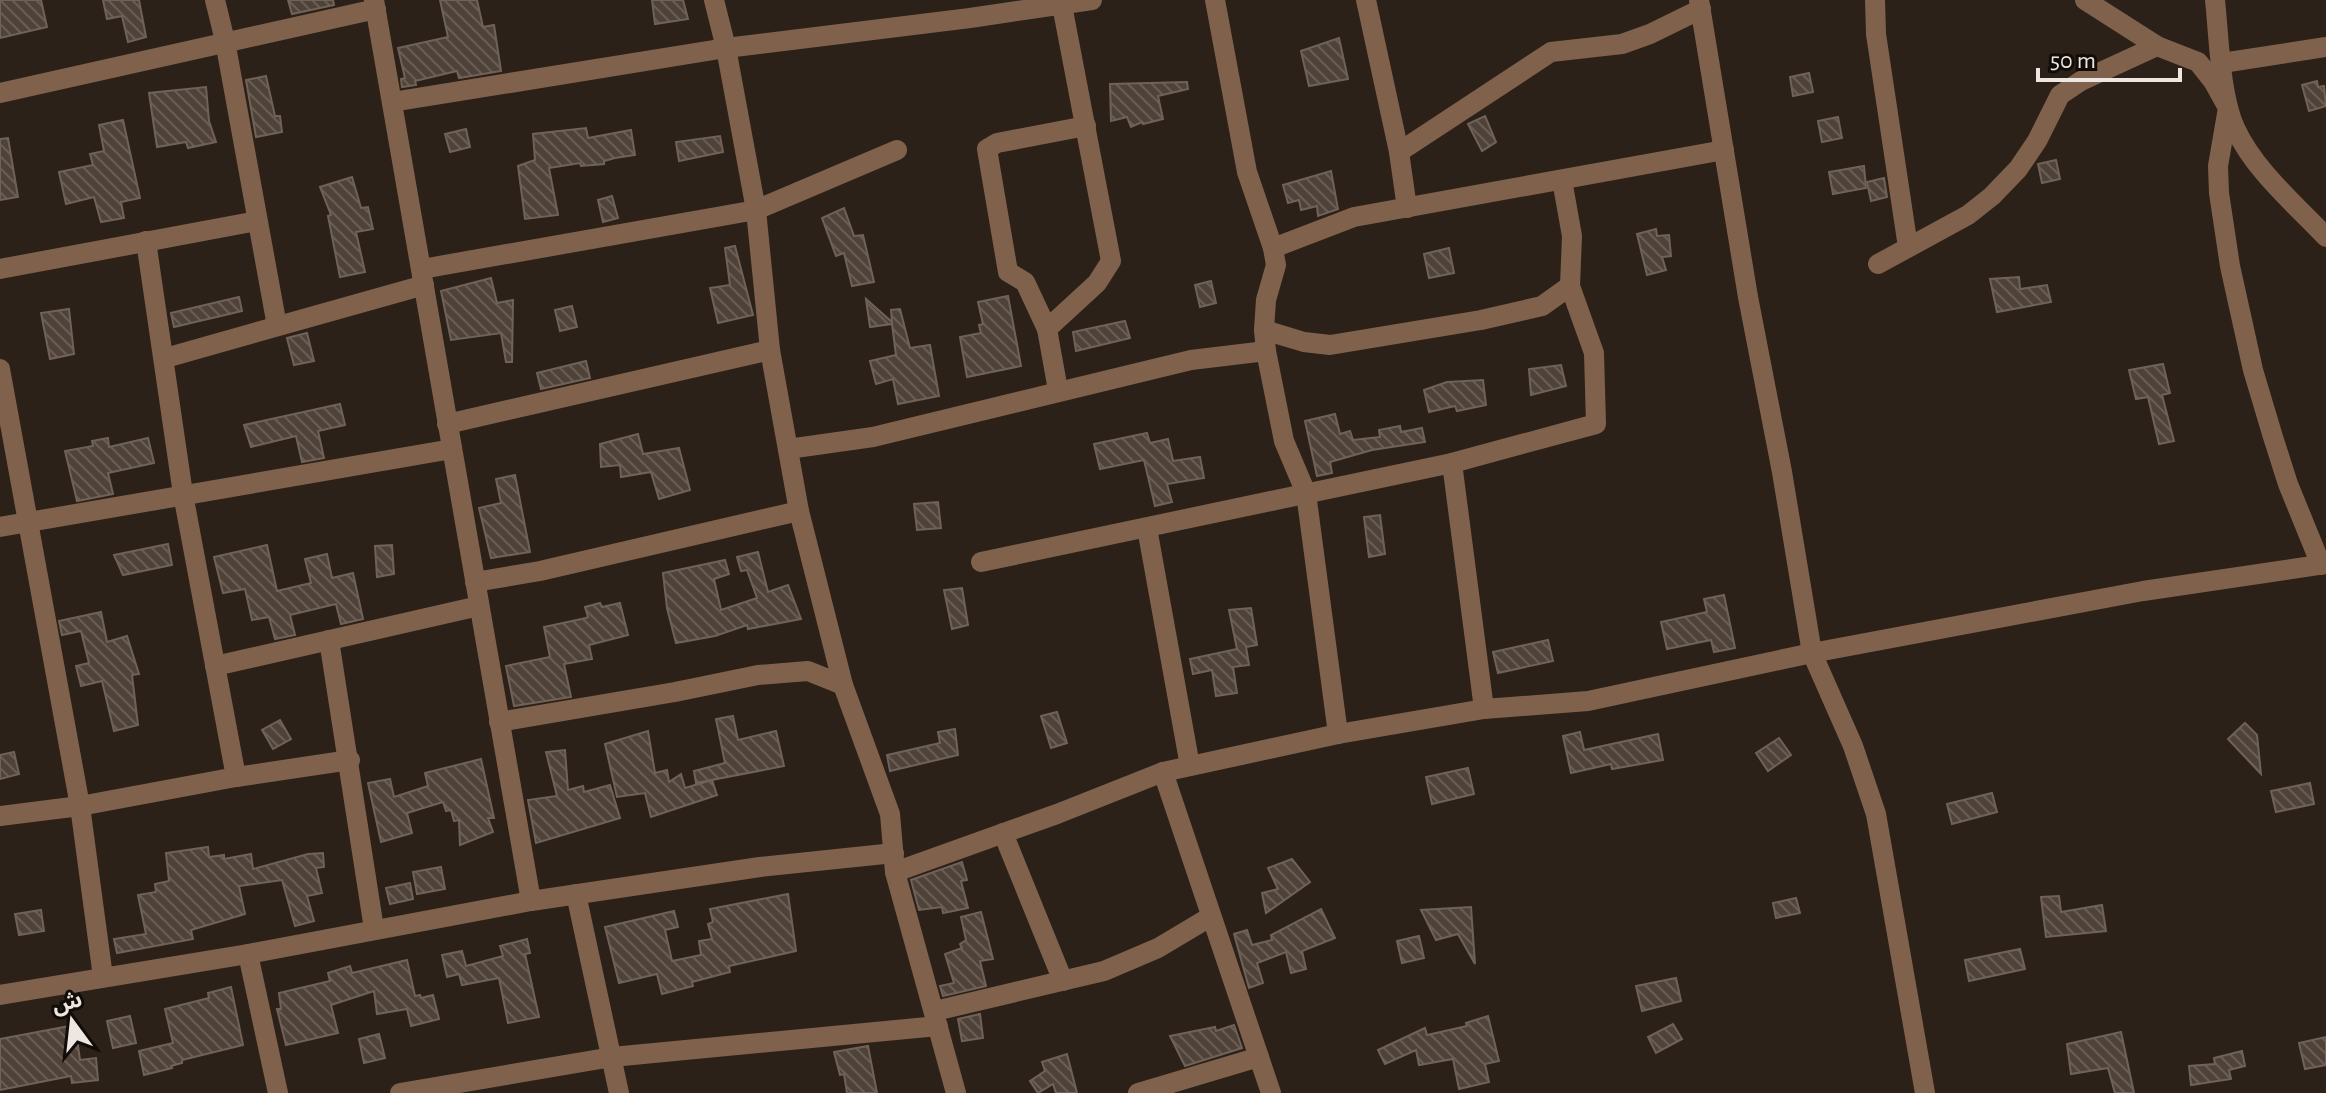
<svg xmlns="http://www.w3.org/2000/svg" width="2326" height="1093" font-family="'Alegreya Sans','Noto Sans Arabic',sans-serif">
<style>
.building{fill:url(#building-back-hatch);stroke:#706259;stroke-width:2}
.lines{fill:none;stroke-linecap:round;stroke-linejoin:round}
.minor{stroke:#80624c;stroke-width:20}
</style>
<defs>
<pattern id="building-back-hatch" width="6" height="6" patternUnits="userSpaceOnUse" patternTransform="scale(2)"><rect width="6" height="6" fill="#4f4239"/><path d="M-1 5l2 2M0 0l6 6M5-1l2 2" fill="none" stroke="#695d55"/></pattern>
</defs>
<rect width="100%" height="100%" fill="#2c2118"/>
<g class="building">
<path d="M0,0H41L47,27L0,38Z"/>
<path d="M103,0H139L146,37L128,42L122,16L107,19Z"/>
<path d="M288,0H333L334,5L292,14Z"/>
<path d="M440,0H477L483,27L494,25L501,71L459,78L457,71L415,81L416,85L402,87L401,79L405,78L398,48L448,37Z"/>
<path d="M652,0H683L688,19L655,24Z"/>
<path d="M1339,38L1348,79L1309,86L1301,51Z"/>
<path d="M1809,73L1813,92L1793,96L1790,77Z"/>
<path d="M266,76L275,116H280L282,132L256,137L246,80Z"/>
<path d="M2317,81L2318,87L2324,86L2326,106L2309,111L2302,85Z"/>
<path d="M1187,82L1188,89L1158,96L1163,119L1143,124L1142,122L1131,127L1127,117L1111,121L1110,84Z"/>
<path d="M206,87L209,121L216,142L188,148L186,142L157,147L149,93Z"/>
<path d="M1485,116L1496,142L1482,151L1468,124Z"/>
<path d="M1838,117L1842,138L1822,142L1818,121Z"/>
<path d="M123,120L140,198L121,202L124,218L101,222L94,197L66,204L59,172L93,165L90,154L104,151L99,125Z"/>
<path d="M586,128L588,138L631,130L635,155L615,158L604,161V164L581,166L580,163L549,168L558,215L525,219L518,166L535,160L533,134Z"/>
<path d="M466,129L470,147L450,152L445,134Z"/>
<path d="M720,136L723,152L679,161L676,142Z"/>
<path d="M8,138L18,197L0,200V139Z"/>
<path d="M2056,160L2060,179L2042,183L2038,164Z"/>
<path d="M1864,166L1866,188L1833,194L1829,172Z"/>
<path d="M1331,171L1338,209L1318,216L1317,206L1301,210L1299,200L1288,203L1283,185Z"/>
<path d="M352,177L361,208L368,207L373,229L356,232L365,272L340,277L328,216L331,215L320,187Z"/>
<path d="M1884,178L1887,197L1871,201L1867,182Z"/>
<path d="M612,196L618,218L603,222L598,200Z"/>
<path d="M844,208L854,236L863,235L874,282L852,286L844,253L836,256L822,218Z"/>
<path d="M1656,229L1657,236L1669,235L1671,256L1662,257L1666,270L1647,275L1637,234Z"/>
<path d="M735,246L753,315L718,323L710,288L730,285L725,248Z"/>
<path d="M1449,248L1454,273L1429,278L1424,254Z"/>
<path d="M2019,277L2020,289L2047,285L2051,302L1997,312L1990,279Z"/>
<path d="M491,278L497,303L513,300L512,362H506L501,333L451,340L441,291Z"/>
<path d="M1211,281L1216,303L1200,307L1195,285Z"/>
<path d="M1008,296L1021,366L967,377L960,337L981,333L979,325L983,324L978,302Z"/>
<path d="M239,297L242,311L174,327L171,313Z"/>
<path d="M866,299L892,322L891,310L900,309L910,348L930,345L939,396L898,404L893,379L876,384L870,361L896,355L892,324L870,327Z"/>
<path d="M572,306L577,327L560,331L555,310Z"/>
<path d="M69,309L74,354L50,359L41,313Z"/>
<path d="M1125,321L1130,338L1076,351L1073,332Z"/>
<path d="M307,333L314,361L294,365L287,338Z"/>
<path d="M586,361L590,378L541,389L537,373Z"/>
<path d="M2163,364L2170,393L2162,395L2174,441L2159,444L2148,397L2136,399L2129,370Z"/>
<path d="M1561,365L1566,386L1531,395L1529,369Z"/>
<path d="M1483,380L1486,405L1457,411L1455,406L1429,412L1424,390L1447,382Z"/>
<path d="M340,404L345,425L318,431L324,458L302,462L296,436L251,447L244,425Z"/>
<path d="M1335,414L1340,434L1350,431L1353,440L1380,437L1379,430L1400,426L1401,432L1422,428L1425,442L1372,450L1330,462L1332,473L1317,476L1305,421Z"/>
<path d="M1147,433L1150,443L1168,439L1173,461L1200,457L1204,478L1167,484L1172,502L1155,506L1144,460L1100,469L1094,444Z"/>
<path d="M638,434L643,454L679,448L690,490L659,499L651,472L621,477L620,465L601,467L600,444Z"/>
<path d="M108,438L109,447L148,438L154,463L108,473L113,494L77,501L65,451L93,446L92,441Z"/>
<path d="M515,475L530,552L491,558L479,508L501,503L496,479Z"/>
<path d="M938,502L941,528L917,530L914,504Z"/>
<path d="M1380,515L1385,554L1369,557L1364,517Z"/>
<path d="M168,544L172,565L123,575L114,555Z"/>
<path d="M267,545L277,591L311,583L305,559L327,554L332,578L353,573L363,619L341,624L336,604L290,615L295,635L275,639L269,617L252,620L245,589L223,593L214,557Z"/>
<path d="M392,545L394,574L377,577L375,546Z"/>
<path d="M758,552L768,592L788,585L801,619L748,629L747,625L715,636L676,643L667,608L663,573L725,560L729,574L714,579L721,610L757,598L747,570L741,571L737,557Z"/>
<path d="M962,588L968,625L952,629L944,590Z"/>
<path d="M1724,595L1735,648L1714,652L1711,640L1667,649L1661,622L1707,612L1704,599Z"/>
<path d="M600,603L602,607L620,603L628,635L589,645L592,659L564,664L571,697L514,706L506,666L550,657L544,627L586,618L588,617L585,607Z"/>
<path d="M1251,608L1257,645L1246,647L1249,665L1233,667L1237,693L1216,696L1212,670L1193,674L1190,659L1237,649L1229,610Z"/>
<path d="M101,612L107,642L127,636L139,674L132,675L138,725L114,731L102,681L81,686L76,666L89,663L81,631L62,635L59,621Z"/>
<path d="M1548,640L1553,661L1498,673L1493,652Z"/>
<path d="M1057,712L1067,743L1051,748L1041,716Z"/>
<path d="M733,716L738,740L776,731L784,766L696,783L694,771L725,763L716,719Z"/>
<path d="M280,720L291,739L273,749L262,730Z"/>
<path d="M2245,723L2257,735L2261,774L2228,739Z"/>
<path d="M955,729L958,755L890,771L887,755L940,743L938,732Z"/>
<path d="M648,731L655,773L667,770L669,782L681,774L685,788L712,780L717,795L651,817L645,793L617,797L605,744Z"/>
<path d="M1580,732L1584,750L1658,734L1663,760L1612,769L1611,764L1571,773L1563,736Z"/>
<path d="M1779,738L1791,755L1768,771L1756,753Z"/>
<path d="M565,750L568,790L583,786L584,792L610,785L620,818L536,843L528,800L557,796L546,752Z"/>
<path d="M14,752L19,774L0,779V755Z"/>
<path d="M481,759L494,818H488L493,832L460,845L459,820L454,821L451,810L446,811L443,802L407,813L412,833L381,842L368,783L390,779L394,797L428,786L425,773Z"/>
<path d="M1468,768L1474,794L1432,804L1426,777Z"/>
<path d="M2310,783L2314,804L2276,812L2271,791Z"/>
<path d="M1992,793L1997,812L1952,824L1947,804Z"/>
<path d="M208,847L209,857L224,855V859L251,854L253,869L308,854L323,853L324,867L316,868L322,893L307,896L314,921L295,926L282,880L239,886L245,914L191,930L193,939L117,953L114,939L146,934L138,895L156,892L155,884L169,881L166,853Z"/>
<path d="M1292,859L1310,882L1266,913L1262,893L1278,889L1268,868Z"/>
<path d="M962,862L967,880L961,881L968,908L943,913L942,907L919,910L911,880Z"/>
<path d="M441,867L445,889L417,894L413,872Z"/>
<path d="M410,883L413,899L390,904L386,888Z"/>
<path d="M788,894L796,951L729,966L730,972L692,982L693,986L662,994L657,974L619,983L605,927L674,911L678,927L665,930L672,961L701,955L699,941L712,939L708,924L713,922L710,909Z"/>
<path d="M2059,896L2061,912L2102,905L2106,931L2046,937L2041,897Z"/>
<path d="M1796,898L1800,913L1776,918L1773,903Z"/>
<path d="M1471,907L1475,964L1458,934L1436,940L1421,910Z"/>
<path d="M1321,909L1335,938L1302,951L1306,969L1291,973L1286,952L1257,963L1263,983L1249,988L1234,934L1247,930L1252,945L1272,940L1271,935Z"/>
<path d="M41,910L44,931L19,935L15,914Z"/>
<path d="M981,912L993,959L980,961L986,986L943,996L940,986L954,983L945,954L962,948L960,944L966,940L961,917Z"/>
<path d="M1419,936L1424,958L1402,963L1397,941Z"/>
<path d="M527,939L530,953L525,954L539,1017L508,1023L499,978L462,985L459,974L447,977L442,955L462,951L466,966L503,956L500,946Z"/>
<path d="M2020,949L2025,969L1969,981L1965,960Z"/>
<path d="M407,960L415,996L420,995L421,998L433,995L439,1019L411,1026L407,1009L377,1014L374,991L331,1005L338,1033L286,1045L277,1009H281L279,993L330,981L328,973L350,966L352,973Z"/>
<path d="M1676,978L1681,1001L1642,1011L1636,986Z"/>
<path d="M231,987L243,1045L182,1060V1063L171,1066L172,1068L144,1075L139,1051L173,1043L165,1009L209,998L208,993Z"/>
<path d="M980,1014L983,1038L962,1041L958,1019Z"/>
<path d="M130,1016L136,1043L113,1048L107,1021Z"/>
<path d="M1488,1016L1499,1061L1485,1064L1489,1082L1459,1089L1453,1059L1419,1065L1416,1050L1385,1064L1378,1050L1425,1028L1427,1035L1467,1026L1466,1023Z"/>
<path d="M1673,1024L1682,1039L1656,1053L1648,1037Z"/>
<path d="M75,1025L80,1060L96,1058L98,1080L72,1083L71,1076L0,1090V1039Z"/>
<path d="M1234,1025L1242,1048L1185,1066L1170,1036L1215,1027L1216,1031Z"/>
<path d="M2121,1032L2134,1093H2115L2108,1068L2071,1074L2067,1044Z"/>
<path d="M379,1034L385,1058L364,1063L359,1039Z"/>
<path d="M2326,1037V1065L2305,1069L2299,1043Z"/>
<path d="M868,1046L877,1093H847L844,1074L840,1075L834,1052Z"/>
<path d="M2242,1051L2245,1066L2229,1070L2231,1079L2191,1085L2189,1066L2215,1064L2214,1058Z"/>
<path d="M1067,1054L1077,1093H1056L1053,1084L1038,1093L1030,1081L1045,1071L1042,1062Z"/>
</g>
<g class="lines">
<g class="minor">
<path d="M215,0L225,41L277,326"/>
<path d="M374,0L531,901"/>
<path d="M714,0L726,48L756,210L770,350L799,511L843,685L890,814L895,872L956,1093"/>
<path d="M1215,0L1247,172L1273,248L1276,265L1266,300L1264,330L1266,351L1284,441L1306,493L1338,734"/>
<path d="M1366,0L1399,152L1407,208"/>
<path d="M1699,0L1748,297L1782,472L1812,653L1853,746L1876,814L1925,1093"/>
<path d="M1875,0L1876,34L1908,247"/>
<path d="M2085,0L2157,46L2198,62L2213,81L2228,108L2218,166L2219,193L2230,266L2253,370L2273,437L2288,484L2321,565"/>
<path d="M2215,0C2219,37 2220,95 2235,128C2254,170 2295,204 2326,237"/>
<path d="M2222,63L2326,47"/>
<path d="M0,93L376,9"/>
<path d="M392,102L726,48L970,18L1092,0"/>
<path d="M1399,152L1551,52L1622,44L1650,34L1701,9"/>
<path d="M146,241L183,494L236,777"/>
<path d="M1273,248L1354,217L1724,150"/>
<path d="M1878,264L1968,215L1992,196L2018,169L2037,141L2060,95L2081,81L2157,46"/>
<path d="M0,269L257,221"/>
<path d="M422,269L756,210L897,150"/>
<path d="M1047,329L1097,283L1111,261L1061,0"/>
<path d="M1264,330L1304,342L1330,345L1481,320L1542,306L1570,286"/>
<path d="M165,358L424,285"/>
<path d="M0,369L80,806L103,977"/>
<path d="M1058,390L1047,329L1025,282L1008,272L987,149L997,143L1086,126"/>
<path d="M447,424L770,350"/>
<path d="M788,449L873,437L1191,360L1266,351"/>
<path d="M1452,463L1484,709"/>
<path d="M0,527L452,449"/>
<path d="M1147,528L1190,766"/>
<path d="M981,562L1452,463L1596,424L1594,353L1570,286L1572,236L1562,180"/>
<path d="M475,582L540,571L799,511"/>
<path d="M329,640L374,929"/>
<path d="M215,666L479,606"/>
<path d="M499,722L675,692L758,675L808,671L843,685"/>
<path d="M1163,772L1271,1093"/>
<path d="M0,816L80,806L236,777L350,760"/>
<path d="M1003,833L1063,981"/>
<path d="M895,872L1057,814L1163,772L1338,734L1484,709L1588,701L1812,653L2143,591L2326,564"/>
<path d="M576,894L619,1093"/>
<path d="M248,954L278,1093"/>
<path d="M0,995L248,954L531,901L760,867L894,853"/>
<path d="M935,1011L1104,971L1158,948L1210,917"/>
<path d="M400,1093L612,1057L938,1026"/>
<path d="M1138,1093L1259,1057"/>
</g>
</g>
<g transform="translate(72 1021) rotate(345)" stroke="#110c08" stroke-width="6" paint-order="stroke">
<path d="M0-6L14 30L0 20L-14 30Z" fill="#eee6e0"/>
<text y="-12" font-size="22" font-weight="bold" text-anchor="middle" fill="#eee6e0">ش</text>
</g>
<path d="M2038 68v12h142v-12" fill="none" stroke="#eee6e0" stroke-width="4"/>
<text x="2050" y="68" font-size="24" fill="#eee6e0" stroke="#110c08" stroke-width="6" paint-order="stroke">50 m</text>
</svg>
